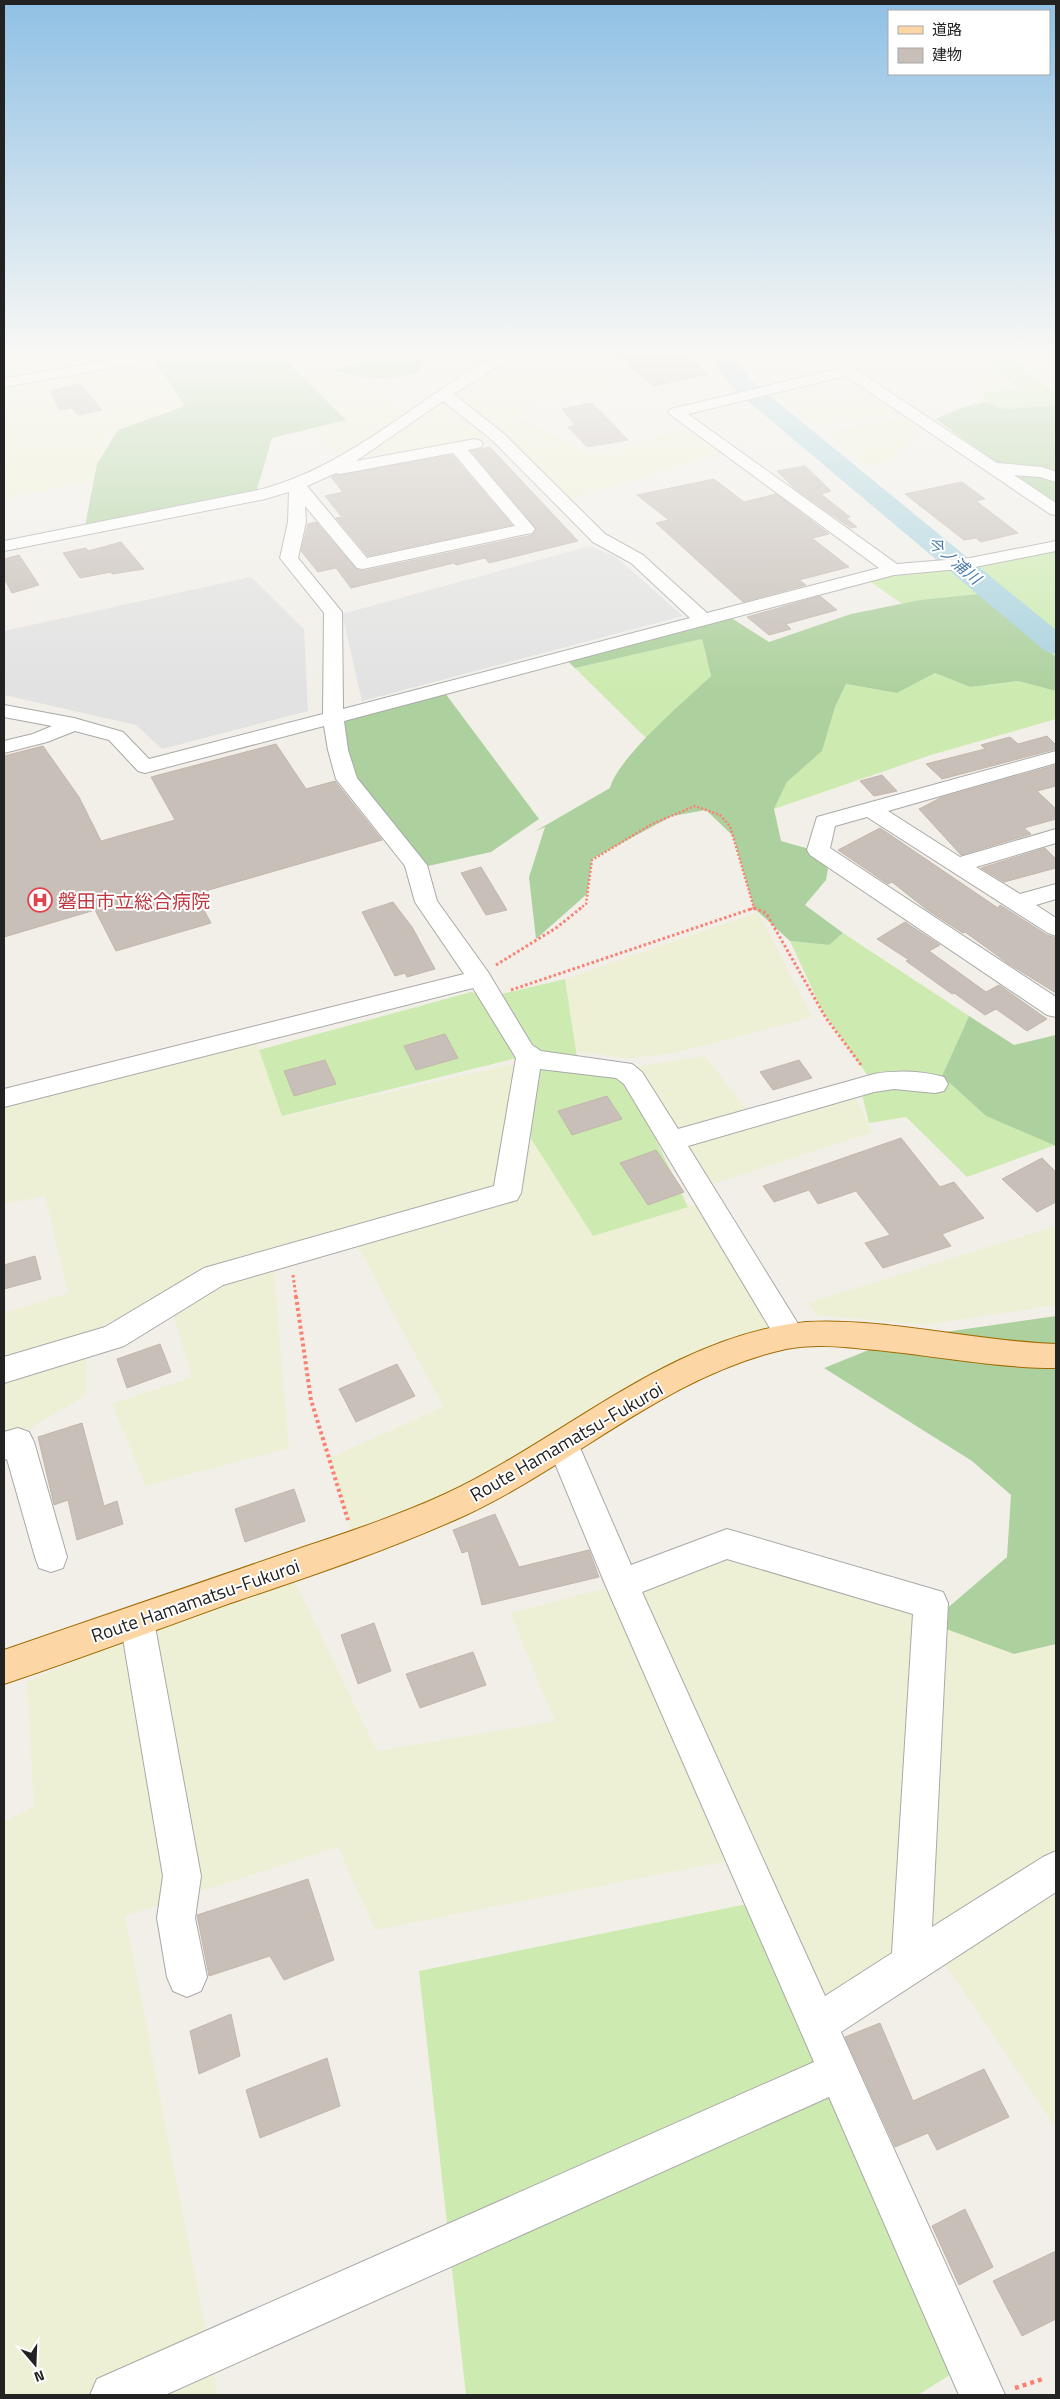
<svg xmlns="http://www.w3.org/2000/svg" width="1060" height="2399" font-family="'Titillium Web','Noto Sans JP',sans-serif">
<style>
.farmland{fill:#eef0d5}
.grass{fill:#cdebb0}
.forest{fill:#add19e}
.parking{fill:#e2e2e2}
.lines{fill:none;stroke-linecap:round;stroke-linejoin:round}
.river{fill:#aad3df;fill-rule:evenodd}
.building{fill:#c7bfb8;stroke:#c4b6ab}
.minor-casing{stroke:#a9a9a9;stroke-width:2}
.major-casing{stroke:#a06b00;stroke-width:2}
.path-far3{stroke:#fa8072;stroke-width:2.5;stroke-dasharray:2 2;stroke-linecap:butt}
.path-far2{stroke:#fa8072;stroke-width:3;stroke-dasharray:2.5 2.5;stroke-linecap:butt}
.path-far1{stroke:#fa8072;stroke-width:4;stroke-dasharray:3 3;stroke-linecap:butt}
.path{stroke:#fa8072;stroke-width:4.5;stroke-dasharray:4 4;stroke-linecap:butt}
.minor{fill:#fff;fill-rule:evenodd}
.major{fill:#fcd6a4;fill-rule:evenodd}
.labels{text-anchor:middle;dominant-baseline:central;stroke-width:4;stroke-linejoin:round;paint-order:stroke}
.far-water-label{font-size:16px;font-style:italic;fill:#4a7aab;stroke:#fff}
.health-label{font-size:19px;fill:#be3a42;stroke:#fff;text-anchor:start}
.street-label{font-size:19px;fill:#222;stroke:#fff}
</style>
<rect width="100%" height="100%" fill="#f2efe9"/>
<g class="farmland">
<path d="M4,355H158L150,358L155,361L185,406L108,433L97,464L94,481L4,499Z"/>
<path d="M280,355H392L303,374L342,373L412,416L514,355H573L629,385L539,402L517,415L592,455L695,426L729,452L572,499L498,437L346,459L309,429L346,419Z"/>
<path d="M730,355H824L848,371L806,382L834,397L865,391L896,414L816,427L765,391L734,362Z"/>
<path d="M858,355H932L951,372L870,381L838,358Z"/>
<path d="M982,355L1018,390L982,393L949,361Z"/>
<path d="M1011,355H1056V395Z"/>
<path d="M905,418L921,431L891,461L867,467L826,432Z"/>
<path d="M758,912L812,1017L679,1052L628,1059L576,1051L565,979Z"/>
<path d="M254,1035L283,1116L535,1059L593,1236L708,1200L790,1336L355,1544L329,1458L443,1407L353,1237L273,1260L289,1448L146,1486L112,1404L192,1377L170,1304L87,1345L86,1395L4,1444V1313L68,1293L45,1196L4,1204V1098Z"/>
<path d="M705,1056L753,1118L851,1090L873,1132L712,1184L634,1067Z"/>
<path d="M1056,1226V1305L924,1325L816,1315L808,1303Z"/>
<path d="M727,1544L1014,1654L1056,1644V2128L934,1948L817,2024L743,1858L375,1930L338,1847L125,1916L218,2395H4V1822L34,1806L27,1682L288,1568L377,1751L555,1721L510,1613L622,1584Z"/>
</g>
<g class="grass">
<path d="M982,355H1011L1056,395V405L1005,409L985,402L982,393L1018,389Z"/>
<path d="M1056,546V659L979,594L902,604L865,578L961,564Z"/>
<path d="M702,639L711,676L646,738L575,668Z"/>
<path d="M935,673L970,687L1018,681L1056,691V719L931,755L774,809L787,782L822,750L835,707L846,684L897,693Z"/>
<path d="M843,933L969,1016L942,1076L986,1116L1055,1145L967,1177L906,1117L869,1123L860,1087L873,1083L822,1010L790,941L829,945Z"/>
<path d="M565,979L578,1064L623,1070L688,1207L593,1236L519,1120L529,1055L282,1116L259,1050L471,992L489,997Z"/>
<path d="M762,1901L967,2364L918,2395H466L419,1971Z"/>
</g>
<g class="forest">
<path d="M180,355H280L346,420L272,438L255,496L84,531L97,464L118,430L185,406L155,361Z"/>
<path d="M399,355H443L423,363L418,373L384,379L365,378L330,370Z"/>
<path d="M985,402L1005,409L1056,405V507L936,419L963,407Z"/>
<path d="M979,594L1056,657V691L1018,681L970,687L935,673L897,693L846,684L835,707L822,751L787,782L774,809L781,841L813,850L828,869L826,880L805,905L843,933L829,945L790,941L754,908L733,836L706,810L672,816L592,859L587,894L536,939L529,877L545,827L534,832L610,788C618,757 686,700 711,676L702,639L575,668L563,657L725,614L769,642L851,614L920,600Z"/>
<path d="M442,689L539,819L491,852L428,866L347,779L333,718Z"/>
<path d="M969,1016L1014,1045L1056,1035V1146L986,1116L942,1076Z"/>
<path d="M1056,1316V1644L1014,1654L930,1623L1007,1557L1011,1495L972,1461L824,1368L896,1339Z"/>
</g>
<g class="parking">
<path d="M590,546L616,557L683,616L362,701L342,614Z"/>
<path d="M251,577L304,629L308,711L162,749L136,725L4,695V631Z"/>
</g>
<g class="lines">
<path class="river" d="M706,355H730L753,382L1056,630V654L1045,651L737,392Z"/>
</g>
<g class="building">
<path d="M615,355H685L708,374L654,386Z"/>
<path d="M80,384L102,410L78,415L72,408L60,410L50,391Z"/>
<path d="M592,403L628,440L587,447L568,427L575,425L562,409Z"/>
<path d="M490,447L578,541L489,563L485,558L456,565L454,563L351,588L336,568L318,572L301,551L308,524L316,522L356,569L363,571L532,535L536,528L471,451Z"/>
<path d="M452,455L512,525L368,556L336,518L342,517L325,496L343,492L331,477L336,475Z"/>
<path d="M805,466L831,491L821,494L850,517L846,518L857,527L851,528L795,489L777,471Z"/>
<path d="M714,479L744,502L776,494L829,534L812,538L849,567L799,580L806,585L743,602L656,523L669,520L637,495Z"/>
<path d="M962,482L985,499L976,501L1018,533L981,542L976,538L964,540L905,494Z"/>
<path d="M121,542L144,569L112,574L111,572L80,578L63,553L86,548L88,551Z"/>
<path d="M19,555L39,585L12,593L4,578V559Z"/>
<path d="M820,596L837,610L786,624L791,629L769,635L747,617Z"/>
<path d="M1047,736L1056,745V749L942,779L926,764L985,749L981,745L1010,737L1018,744Z"/>
<path d="M276,744L306,789L335,781L382,840L195,894L211,923L116,951L95,910L4,937V756L43,746L79,797L101,841L175,820L151,777Z"/>
<path d="M1056,765V786L1037,791L1056,809V819L1024,828L1031,834L961,855L919,809L940,798Z"/>
<path d="M882,775L897,791L874,796L860,781Z"/>
<path d="M880,828L998,908L1000,905L1047,935L1056,938V993L1009,964L965,932L963,933L926,909L892,882L888,884L838,850Z"/>
<path d="M1045,848L1056,859V868L1004,882L981,868Z"/>
<path d="M481,867L507,910L486,915L461,873Z"/>
<path d="M393,902L412,927L435,969L407,977L405,973L395,976L362,912Z"/>
<path d="M905,922L940,945L929,951L986,992L999,985L1047,1019L1027,1031L996,1009L985,1015L954,993L952,994L906,961L909,960L877,939Z"/>
<path d="M445,1034L458,1058L416,1070L404,1046Z"/>
<path d="M325,1060L336,1084L294,1096L284,1071Z"/>
<path d="M799,1060L812,1078L773,1090L760,1072Z"/>
<path d="M607,1096L622,1119L572,1135L558,1111Z"/>
<path d="M901,1138L940,1187L954,1182L984,1218L942,1234L951,1246L883,1268L865,1243L890,1235L856,1191L818,1204L809,1190L774,1202L763,1186Z"/>
<path d="M656,1150L684,1192L648,1205L620,1163Z"/>
<path d="M1042,1158L1056,1172V1202L1037,1212L1002,1179Z"/>
<path d="M35,1256L41,1279L4,1289V1265Z"/>
<path d="M160,1344L171,1372L127,1388L117,1359Z"/>
<path d="M397,1364L415,1396L356,1422L339,1389Z"/>
<path d="M82,1423L104,1506L117,1501L123,1524L77,1540L68,1500L54,1505L38,1437Z"/>
<path d="M294,1489L305,1521L245,1542L235,1509Z"/>
<path d="M495,1514L519,1567L589,1550L599,1577L482,1605L468,1551L462,1553L453,1530Z"/>
<path d="M374,1623L391,1671L358,1684L341,1635Z"/>
<path d="M473,1652L486,1685L420,1708L406,1674Z"/>
<path d="M308,1879L334,1960L284,1980L270,1956L209,1976L197,1915Z"/>
<path d="M231,2014L240,2056L199,2074L190,2031Z"/>
<path d="M880,2023L913,2101L984,2069L1009,2117L937,2150L928,2133L895,2147L845,2037Z"/>
<path d="M327,2058L340,2106L260,2138L246,2090Z"/>
<path d="M965,2209L993,2267L959,2285L932,2226Z"/>
<path d="M1056,2251V2319L1022,2336L993,2281Z"/>
</g>
<g class="lines">
<g class="minor-casing">
<g id="minor">
<path d="M137,355H169L162,359L4,387V379Z"/>
<path d="M497,355H515L454,394L504,434L605,534L643,555L707,613L879,568L671,415L668,412L671,409L836,369L817,355H834L997,463L1042,467L1056,472V482L1040,477L1014,475L1056,503V515L1050,514L846,376L688,414L897,564L970,558L1056,541V551L970,568L894,575L344,721L348,750L357,778L427,865L437,901L488,972L532,1045L541,1051L632,1064L642,1072L678,1129L874,1074C897,1070 922,1071 944,1077L948,1084L944,1091L935,1093L894,1089L874,1092L688,1146L800,1327L805,1336L800,1345L790,1348L780,1345L624,1084L616,1078L540,1069L521,1193L517,1200L223,1285L124,1346L4,1383V1357L105,1327L204,1268L494,1186L516,1058L473,988L4,1107V1089L464,974L415,902L405,866L336,779L328,750L324,726L145,773L138,771L109,740L75,731L47,742L4,753V741L33,734L52,726L4,717V705L74,718L123,732L149,759L323,714L324,613L280,558L288,522L289,492L265,499L4,551V541L263,489C351,465 418,398 497,355ZM443,401L492,440L593,542L631,563L690,618L343,709L342,612L298,558L306,522L305,506L357,568L363,569L526,534L532,533L535,529L468,450L481,447L483,444L481,441L475,439L356,461ZM453,453L515,526L367,558L307,486L336,473L340,474Z"/>
<path d="M1056,751V763L888,811L960,857L1056,829V843L976,867L1020,894L1056,884V899L1036,905L1056,918V936L1048,933L867,817L835,826L830,848L1056,997V1017L1047,1015L810,855L807,850L817,817Z"/>
<path d="M18,1428L29,1432L34,1442L67,1557L63,1568L51,1572L39,1568L35,1557L7,1459L4,1460V1432Z"/>
<path d="M563,1430L574,1434L631,1565L727,1529L943,1592L948,1603L932,1927L1043,1857L1056,1851V1892L841,2032L1005,2395H959L829,2097L165,2395H90L97,2379L814,2062L605,1584L547,1444L552,1434ZM727,1559L913,1614L892,1953L825,1996L642,1592Z"/>
<path d="M137,1605L149,1610L154,1621L201,1876L195,1918L207,1977L201,1991L187,1997L173,1991L167,1977L157,1918L163,1876L120,1621L125,1610Z"/>
</g>
</g>
<g class="major-casing">
<path id="major" d="M806,1322C890,1318 973,1341 1056,1344V1368C996,1368 936,1356 876,1350C846,1347 816,1343 786,1349C666,1376 575,1464 466,1515C389,1550 308,1577 228,1604C153,1631 79,1659 4,1684V1650C99,1617 194,1585 289,1552C342,1534 395,1517 445,1494C565,1438 670,1336 806,1322Z"/>
</g>
<g class="path-far3">
<path d="M579,909L586,904L592,860L652,824L695,806L720,815L730,826L754,908"/>
<path d="M750,909H757"/>
</g>
<g class="path-far2">
<path d="M754,908L766,913L826,1018L861,1065"/>
<path d="M496,965L556,928L581,908"/>
<path d="M511,990L754,908"/>
<path d="M293,1275L296,1297"/>
</g>
<path class="path-far1" d="M296,1296L311,1400L348,1520"/>
<path class="path" d="M1015,2388L1043,2379"/>
<use href="#minor" class="minor"/>
<use href="#major" class="major"/>
</g>
<linearGradient id="sky" x2="0" y2="1"><stop stop-color="#8fc0e4"/><stop offset="0.51" stop-color="#f9f8f5"/><stop offset="1" stop-color="#f9f8f5" stop-opacity="0"/></linearGradient>
<rect width="1060" height="691" fill="url(#sky)"/>
<defs>
<g id="hospital-ring" transform="scale(1.25)"><circle r="9.5" fill="#fff" stroke="#e0444e" stroke-width="1.5"/><path d="M-5-5h3v3.5h4V-5h3V5h-3V1.5h-4V5h-3Z" fill="#e0444e"/></g>
</defs>
<g fill-rule="evenodd">
<use href="#hospital-ring" x="40" y="900"/>
</g>
<g class="labels">
<g class="far-water-label">
<text transform="translate(954 560) rotate(40)">今ノ浦川</text>
</g>
<g class="health-label">
<text x="58" y="900">磐田市立総合病院</text>
</g>
<g class="street-label">
<text transform="translate(566 1441) rotate(-30)">Route Hamamatsu-Fukuroi</text>
<text transform="translate(195 1600) rotate(-19)">Route Hamamatsu-Fukuroi</text>
</g>
</g>
<rect width="1060" height="2399" fill="none" stroke="#222222" stroke-width="10"/>
<rect x="888" y="10" width="162" height="65" fill="#ffffff" stroke="#a7a7a7"/>
<rect x="898" y="26" width="25" height="8" fill="#fcd6a4" stroke="#a7a7a7"/>
<text x="932" y="35" font-size="15" fill="#222222">道路</text>
<rect x="898" y="48" width="25" height="15" fill="#c7bfb8" stroke="#a7a7a7"/>
<text x="932" y="60" font-size="15" fill="#222222">建物</text>
<g transform="translate(35 2364) rotate(161)" stroke="#ffffff" stroke-width="4" paint-order="stroke">
<path d="M0-4L9 19L0 12L-9 19Z" fill="#222222"/>
<text y="-8" font-size="14" font-weight="bold" text-anchor="middle" fill="#222222">N</text>
</g>
</svg>
